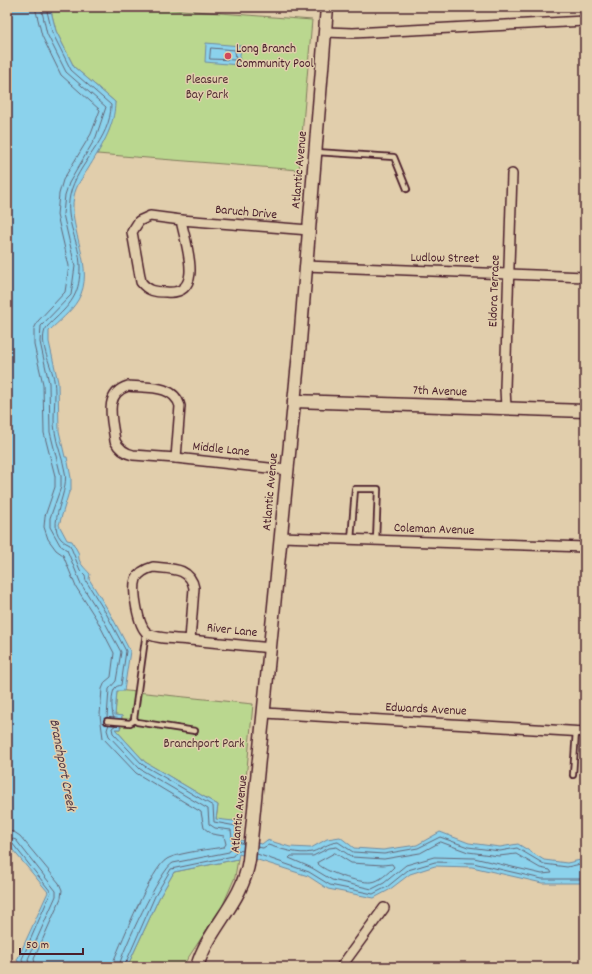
<svg xmlns="http://www.w3.org/2000/svg" width="592" height="974" font-family="Dekko,sans-serif">
<style>
.green{fill:#bad78f;stroke:#827b5d}
.water{fill:#8bd2ec;stroke:#718a9f}
.lines{fill:none;stroke-linecap:round;stroke-linejoin:round}
.shore{stroke:#646778;stroke-width:1}
.service-casing{stroke:#4a1f2b;stroke-width:8}
.minor-casing{stroke:#4a1f2b;stroke-width:12}
.tertiary-casing{stroke:#4a1f2b;stroke-width:15}
.service{stroke:#e1ceac;stroke-width:4.5}
.minor{stroke:#e1ceac;stroke-width:9}
.tertiary{stroke:#e1ceac;stroke-width:12}
.poi-dot{fill:#d1495b;stroke:#e1ceac;stroke-width:1.5}
.labels{text-anchor:middle;dominant-baseline:central;stroke-width:3;stroke-linejoin:round;paint-order:stroke}
.poi-label{font-size:13px;fill:#4a1f2b;stroke:#e1ceac;text-anchor:start}
.park-label{font-size:13px;fill:#553135;stroke:#e1ceac}
.street-label{font-size:13px;fill:#4a1f2b;stroke:#e1ceac}
.water-label{font-size:14px;font-style:italic;fill:#543a48;stroke:#e1ceac}
</style>
<rect width="100%" height="100%" fill="#e1ceac"/>
<filter id="ink" filterUnits="userSpaceOnUse"><feTurbulence type="fractalNoise" baseFrequency=".025" numOctaves="2"/><feDisplacementMap in="SourceGraphic" scale="8" xChannelSelector="R" yChannelSelector="G"/><feConvolveMatrix kernelMatrix="1 2 1 2 8 2 1 2 1" color-interpolation-filters="sRGB"/></filter>
<g filter="url(#ink)">
<g class="green">
<path d="M50,7H142L312,20L299,170L97,154L109,130L115,102L74,67L56,31Z"/>
<path d="M117,690L253,704L242,822L216,820L218,805L145,762L115,729H120L122,716L115,715Z"/>
<path d="M238,859L235,877L222,907L182,967H127L159,898L174,872Z"/>
</g>
<g class="water">
<path d="M7,7H50L56,31L74,67L115,102C115,127 100,149 88,169C82,178 76,186 74,196C67,230 97,268 78,300C71,312 58,322 49,331V342L58,382L59,431L65,457H67L71,478V491L69,492L59,525L67,540L72,541L79,554C77,562 85,568 90,574L89,579L110,613L130,651L124,691H117L115,715L122,716L120,729H115L145,762L218,805L216,819L242,822L240,840L262,844L267,840L290,847L311,848L327,839L340,837L354,848L383,850L417,845L440,832L469,843L500,847L518,844L544,860L567,863L585,859V883H542L472,867L435,866L410,874L389,890L374,898L328,889L308,876L239,854L238,859L174,872L159,898L127,967H21L17,960L48,892L7,843Z"/>
<path d="M206,43L241,46L239,65L205,62Z"/>
</g>
<g class="lines">
<g class="shore">
<path d="M35,7L42,36L61,75L100,110L91,134L63,180L59,194L57,215L69,266L65,292L38,321L34,329V345L43,384L44,433L55,476V487L45,516L44,527L48,539L56,550L63,555L76,587L97,620L114,653L111,677L105,682L102,689L100,715L103,738L136,773L201,812L204,828L212,834L224,836L226,844L224,847C211,849 177,853 167,859C152,867 122,941 114,960L113,967"/>
<path d="M41,7L47,34L66,72L106,107L96,137L69,183L65,195L63,214L75,266L71,295L41,326L40,342L49,383L50,432L61,476V487L50,518V527L60,545L67,550L81,584L102,617L121,652L116,681L109,689L107,718"/>
<path d="M46,7L52,32L71,70L111,105C111,140 77,163 70,195C64,222 80,241 80,267C80,292 73,302 55,319C52,322 47,326 45,330C39,345 52,366 54,380C57,397 52,415 55,432C57,446 63,459 65,472C70,496 39,532 70,545L80,570L85,575L86,581L107,615L126,651L121,685C119,686 116,686 115,688C111,692 111,715 114,718"/>
<path d="M211,48L235,50L236,60L210,59Z"/>
<path d="M109,724L107,730L109,736L140,769L208,809L209,824L215,828L231,830L233,846L229,852L173,863C162,867 120,954 119,967"/>
<path d="M116,725L112,728L113,733L143,765L213,806L214,822L236,826V841L244,844"/>
<path d="M7,831L14,832L20,836L59,883L62,890L61,898L34,959L36,967"/>
<path d="M7,837L16,840L56,891V896L28,959L30,967"/>
<path d="M7,842L12,843L51,892L22,959L24,967"/>
<path d="M441,842L468,852L499,856L516,854L540,868L550,870L552,873L542,874L474,858L434,857L406,865L384,883L372,889L332,880L312,868L289,858L291,856H313L329,848L337,847L352,857L384,859L420,853Z"/>
<path d="M257,847L263,848L268,845C281,849 298,855 312,852C322,849 327,843 338,842L353,852L384,854L418,848L440,837L468,847L500,851L517,848L544,864L567,867L585,863"/>
<path d="M335,853L351,863L383,865L392,864L394,867C389,872 379,882 371,882C359,883 324,872 317,863Z"/>
<path d="M257,854L309,872L330,885L373,894L387,887L408,870L435,862L473,863L542,879H585"/>
<path d="M124,967L155,896L171,869L233,856L237,850L243,851"/>
</g>
<g class="service-casing">
<g id="service">
<path d="M316,152L394,157L407,189"/>
<path d="M351,540L355,489H378L376,541"/>
<path d="M146,632L134,719L137,722L195,731"/>
<path d="M107,721L130,723L135,720"/>
<path d="M573,775L576,731"/>
</g>
</g>
<g class="minor-casing">
<g id="minor">
<path d="M325,32L353,33L585,21"/>
<path d="M150,216L181,220C185,243 206,296 166,292C155,292 148,291 141,282L132,232L139,221Z"/>
<path d="M181,220L309,230"/>
<path d="M305,266L585,277"/>
<path d="M128,386C146,388 174,384 180,406L176,458L133,455C124,453 119,449 115,441C113,422 102,394 128,386Z"/>
<path d="M506,408L505,388L512,174"/>
<path d="M176,458L287,470"/>
<path d="M281,537L585,547"/>
<path d="M153,567C171,569 190,567 194,588L190,640C178,638 157,640 147,633C138,626 132,590 136,579C139,572 146,569 153,567Z"/>
<path d="M190,640L271,648"/>
<path d="M265,713L585,732"/>
<path d="M341,967L384,908"/>
</g>
</g>
<g class="tertiary-casing">
<g id="tertiary">
<path d="M294,401L585,411"/>
<path d="M197,967C208,928 243,902 249,860L300,342L327,7"/>
</g>
</g>
<use href="#service" class="service"/>
<use href="#minor" class="minor"/>
<use href="#tertiary" class="tertiary"/>
</g>
</g>
<circle class="poi-dot" cx="228" cy="56" r="4"/>
<g class="labels">
<g class="poi-label">
<text x="236" y="49">Long Branch<tspan x="236" dy="15">Community Pool</tspan></text>
</g>
<g class="park-label">
<text x="207" y="80">Pleasure<tspan x="207" dy="15">Bay Park</tspan></text>
<text x="204" y="744">Branchport Park</text>
</g>
<g class="street-label">
<text transform="translate(300 170) rotate(-85)">Atlantic Avenue</text>
<text transform="translate(246 213) rotate(5)">Baruch Drive</text>
<text transform="translate(445 259) rotate(1)">Ludlow Street</text>
<text transform="translate(495 291) rotate(-88)">Eldora Terrace</text>
<text transform="translate(440 392) rotate(2)">7th Avenue</text>
<text transform="translate(221 450) rotate(6)">Middle Lane</text>
<text transform="translate(271 492) rotate(-85)">Atlantic Avenue</text>
<text transform="translate(434 530) rotate(2)">Coleman Avenue</text>
<text transform="translate(232 631) rotate(6)">River Lane</text>
<text transform="translate(426 710) rotate(3)">Edwards Avenue</text>
<text transform="translate(240 814) rotate(-84)">Atlantic Avenue</text>
</g>
<g class="water-label">
<text transform="translate(62 765) rotate(79)">Branchport Creek</text>
</g>
</g>
<rect width="592" height="974" fill="none" stroke="#e1ceac" stroke-width="24"/>
<rect x="12" y="12" width="568" height="950" fill="none" stroke="#4a1f2b" stroke-width="1.5" filter="url(#ink)"/>
<path d="M20 948v6h63v-6" fill="none" stroke="#4a1f2b" stroke-width="2"/>
<text x="26" y="948" font-size="12" fill="#4a1f2b" stroke="#e1ceac" stroke-width="3" paint-order="stroke">50 m</text>
</svg>
